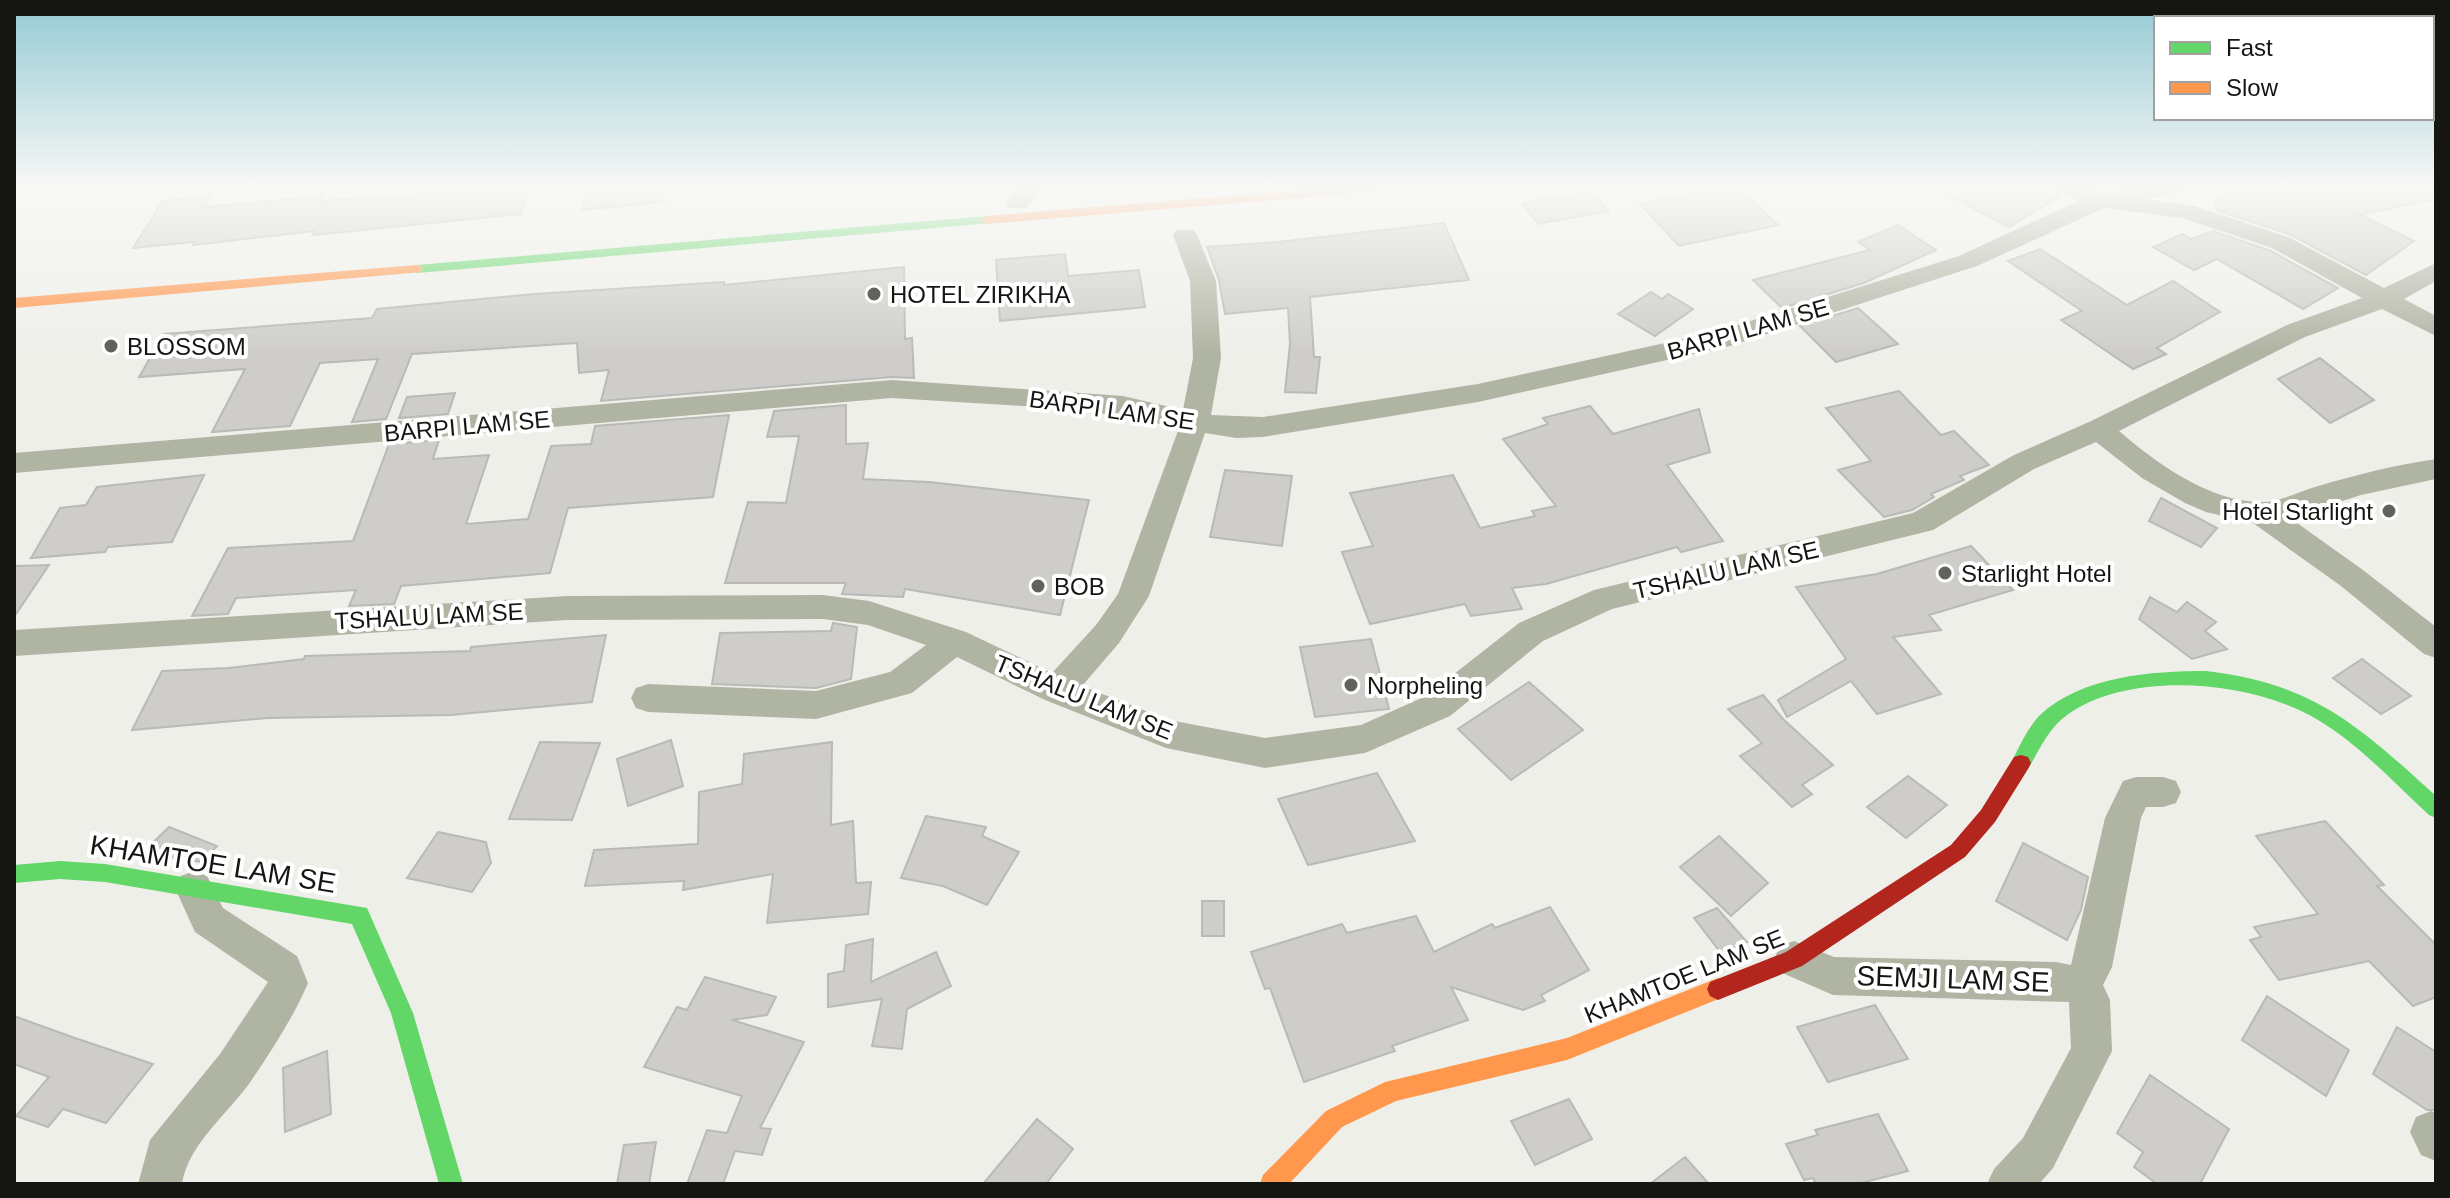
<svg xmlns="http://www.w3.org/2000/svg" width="2450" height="1198" font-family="Arial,sans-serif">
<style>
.building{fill:#cecdc9;stroke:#bab9b6;stroke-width:2}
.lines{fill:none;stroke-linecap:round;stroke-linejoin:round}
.street{fill:#b0b4a3;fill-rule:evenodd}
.fast{fill:#63d668;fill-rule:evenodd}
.slow{fill:#ff974d;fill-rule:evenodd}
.jam{fill:#b3261e;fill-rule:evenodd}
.poi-dot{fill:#61615e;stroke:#fff;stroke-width:3}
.labels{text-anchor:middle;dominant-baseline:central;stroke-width:8;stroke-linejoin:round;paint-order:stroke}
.poi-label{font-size:24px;fill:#151512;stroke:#fff;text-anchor:start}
.street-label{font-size:24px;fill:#151512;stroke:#fff}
.near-street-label{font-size:28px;fill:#151512;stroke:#fff}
</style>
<rect width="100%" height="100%" fill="#efefea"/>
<g class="building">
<path d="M482,186H531L521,214L313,235L315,231L193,245L194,242L133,248L163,201L211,196L205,207L322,196L320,201L480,190Z"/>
<path d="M586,186H663L664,202L582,210Z"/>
<path d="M1728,186H1737L1778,225L1679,246L1640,204Z"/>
<path d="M1931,186H2050L2061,196L2009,227Z"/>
<path d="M2254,186H2436V199L2360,215L2414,241L2366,275L2291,235L2218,211L2213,205L2220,194Z"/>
<path d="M1592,191L1609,211L1538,224L1522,203Z"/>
<path d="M1444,223L1469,280L1310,297L1314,357H1320L1316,393L1285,392L1290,344L1288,308L1225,314L1219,280L1207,247L1278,242Z"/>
<path d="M1898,225L1936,250L1864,283L1782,308L1753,280L1870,250L1858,242Z"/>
<path d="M2213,231L2271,251L2338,288L2303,309L2217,259L2194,270L2153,247L2183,234L2191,239Z"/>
<path d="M2040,249L2127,305L2173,281L2220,312L2157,348L2166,354L2133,369L2061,320L2082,311L2008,261Z"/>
<path d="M1065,254L1068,276L1139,270L1145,307L1000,321L996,260Z"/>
<path d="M904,267L905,339L912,338L914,378L892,377L601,401L609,370L579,373L577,343L412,354L386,419L352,422L378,359L320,363L290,426L212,432L245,369L139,377L164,334L372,318L377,309L534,294L724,282V285Z"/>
<path d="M1651,292L1662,299L1668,294L1693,309L1655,336L1618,314Z"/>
<path d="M1858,308L1898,344L1836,362L1800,326Z"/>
<path d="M2320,358L2374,400L2330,423L2278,379Z"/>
<path d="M1899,391L1941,435L1954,431L1989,465L1960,476L1964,480L1931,494L1934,497L1912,510L1884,517L1838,470L1871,461L1826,408Z"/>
<path d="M455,393L448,414L399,418L407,397Z"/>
<path d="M846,405V444L868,443L863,479L929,482L1089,500L1060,615L905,589L903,597L842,594L846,583H725L748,502L786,503L799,436L767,437L774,411Z"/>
<path d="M1590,406L1613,434L1699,409L1710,452L1667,465L1723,541L1681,552L1677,547L1546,584L1512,588L1522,609L1471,616L1465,604L1370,624L1342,552L1373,546L1350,493L1453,475L1480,528L1535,516L1532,511L1556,506L1503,439L1548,424L1543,418Z"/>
<path d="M729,415L713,497L568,508L550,573L401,586L394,604L349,606L356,590L236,598L228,614L192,616L228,548L353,541L389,444L439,440L433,459L489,455L466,524L528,519L551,446L591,444L595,426Z"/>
<path d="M1225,470L1292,476L1282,546L1210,537Z"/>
<path d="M204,475L172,542L108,547L105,552L31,558L60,508L86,505L97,487Z"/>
<path d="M2161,498L2217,528L2201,547L2149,521Z"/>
<path d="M1971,546L2013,590L1929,615L1941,630L1893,637L1941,694L1877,714L1851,681L1787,717L1778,700L1846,659L1796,587L1877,574Z"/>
<path d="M49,565L14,617V566Z"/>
<path d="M2150,597L2177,612L2187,602L2216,622L2205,631L2227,649L2192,659L2139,619Z"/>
<path d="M833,623L857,627L851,679L816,688L712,684L720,633L831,631Z"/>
<path d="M606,635L592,702L451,715L267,718L132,730L162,671L229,668L304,659L305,656L470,651L471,647Z"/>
<path d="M1371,639L1389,709L1315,717L1300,647Z"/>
<path d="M2362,659L2374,668L2411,696L2381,714L2333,678Z"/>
<path d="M1529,682L1583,730L1511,780L1458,729Z"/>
<path d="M1763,695L1783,719L1833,765L1802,785L1812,794L1792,807L1740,756L1762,743L1728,709Z"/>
<path d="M671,740L683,786L628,806L617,759Z"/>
<path d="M540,742L600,743L572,820L509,819Z"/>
<path d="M832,742L831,825L853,821L856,883L871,882L868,914L767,923L773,874L683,890L684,881L585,886L594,850L698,844L699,792L742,784L744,754Z"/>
<path d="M1377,773L1415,841L1308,865L1278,799Z"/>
<path d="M1908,776L1947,805L1906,838L1867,807Z"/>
<path d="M926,816L986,827L982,836L1019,852L987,905L943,886L901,878Z"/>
<path d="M2325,821L2384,885L2377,886L2436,945V997L2413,1006L2369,961L2279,980L2250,940L2261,937L2254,927L2318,914L2256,836Z"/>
<path d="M169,827L217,846L201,862L142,853Z"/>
<path d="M438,832L486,842L491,863L472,892L407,878Z"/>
<path d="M1719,836L1768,883L1731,916L1680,867Z"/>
<path d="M2023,843L2088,877L2081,910L2067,940L1996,901Z"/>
<rect x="1202" y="901" width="22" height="35"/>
<path d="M1550,907L1589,970L1541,995L1545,1001L1523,1010L1451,987L1468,1020L1392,1046L1395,1051L1304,1082L1270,988L1265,989L1251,952L1342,924L1347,933L1416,916L1434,952L1492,924L1495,928Z"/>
<path d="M1717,908L1747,942L1721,953L1694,918Z"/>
<path d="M873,939L871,982L936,952L951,986L907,1009L902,1049L872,1046L882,999L828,1007V974L844,971L846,945Z"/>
<path d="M705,977L776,997L767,1015L732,1020L804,1042L760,1128L771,1129L762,1155L735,1151L723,1184H687L707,1130L727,1133L742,1096L644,1067L677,1007L687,1010Z"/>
<path d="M2267,996L2349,1050L2326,1096L2242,1040Z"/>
<path d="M1875,1005L1908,1059L1828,1082L1797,1027Z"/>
<path d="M14,1016L72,1037L153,1064L106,1123L63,1109L48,1127L16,1116L49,1077L14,1064Z"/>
<path d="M2397,1027L2436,1052V1110H2427L2373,1074Z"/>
<path d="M327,1051L331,1114L285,1132L283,1068Z"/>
<path d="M2150,1075L2229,1129L2200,1184H2157L2134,1167L2143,1152L2117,1133Z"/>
<path d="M1569,1099L1592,1139L1535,1165L1511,1121Z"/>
<path d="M1878,1114L1908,1171L1857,1184H1816L1813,1178L1804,1180L1786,1144L1818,1135L1815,1130Z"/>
<path d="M1037,1119L1073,1149L1046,1184H983Z"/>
<path d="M656,1142L649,1184H617L624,1145Z"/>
<path d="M1685,1157L1709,1184H1650Z"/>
</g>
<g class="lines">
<g class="street">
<path d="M1019,186H1043L1026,208H1008L1005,203Z"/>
<path d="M2053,186H2086L2103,192L2140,186H2190L2186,191L2148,199L2195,206L2290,238L2384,288L2436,263V281L2404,299L2436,316V336L2382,309L2305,337L2119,431C2156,463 2210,502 2261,502C2280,502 2298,492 2315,487C2355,475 2395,465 2436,459V479L2361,495L2290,518L2363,570L2436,627V658L2424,654L2341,586L2253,523L2206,512L2185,503L2142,478L2096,442L2034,469L1933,530L1612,609L1543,641L1450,716L1365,753L1265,768L1166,748L1045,700L957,657L912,693L816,719L648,712L636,708L631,698L636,688L648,684L816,691L890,672L926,645L868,625L823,619L567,620L14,656V630L567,596L823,595L869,601L966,632L1052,673L1096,625L1118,594L1179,428L1123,416L1055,408L892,398L14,473V453L892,380L1123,396L1183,410L1193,358L1190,281L1173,235L1176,230H1194L1197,235L1216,281L1221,358L1211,415L1263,417L1478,384L1715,332L1959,256L2080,200L2057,191ZM2104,208L2182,218L2272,248L2362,298L2287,325L2089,422L2014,455L1913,513L1594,590L1519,623L1426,696L1361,725L1265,738L1169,720L1082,686L1119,643L1149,596L1205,433L1236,438L1263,437L1478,402L1730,346L1977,266Z"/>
<path d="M2136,777H2163L2176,781L2181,792L2176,803L2163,807H2146L2141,818L2112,967L2103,985L2110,1000L2112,1051L2053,1168L2039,1184H1987L1994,1169L2023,1138L2071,1048L2069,1002L1833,995L1780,972L1774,959L1780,946L1794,941L1834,957L2056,962L2071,965L2105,818L2123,781Z"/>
<path d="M194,871L207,876L223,908L297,956L308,983C293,1018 272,1050 251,1081C228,1114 188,1144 182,1184H138L150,1140L220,1054L268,982L195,932L175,888L181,876Z"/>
<path d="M2431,1111L2436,1113V1161L2421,1155L2410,1132L2416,1117Z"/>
</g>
<g class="fast">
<path d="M987,216L994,220L992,223L417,273L410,269L417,265Z"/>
<path d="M2206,671C2314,683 2360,727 2436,796V818L2429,815C2393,782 2360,745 2318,720C2254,681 2131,669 2067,715C2048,729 2040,749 2028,769L2021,771L2014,769L2011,763C2019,747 2028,727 2040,715C2082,676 2151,671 2206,671Z"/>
<path d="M60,861L105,864L367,908L413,1013L463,1184H439L391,1013L352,924L105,882L60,879L14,883V865Z"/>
</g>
<g class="slow">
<path d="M1349,186H1401L1394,190L987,224L980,220L987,216Z"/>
<path d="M417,265L422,266V272L14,308V298Z"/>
<path d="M1718,978L1726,982L1729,989L1726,996L1567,1060L1396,1101L1342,1127L1289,1184H1260L1263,1175L1326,1111L1385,1082L1567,1038Z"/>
</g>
<path class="jam" d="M2021,755L2028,757L2031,763L2028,769L1995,822L1965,857L1802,966L1718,1000L1710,996L1707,989L1710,982L1786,952L1951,845L1981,810L2014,757Z"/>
</g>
<linearGradient id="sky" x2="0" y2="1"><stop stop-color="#95cad4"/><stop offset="0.53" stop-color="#f8f8f6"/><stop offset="1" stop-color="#f8f8f6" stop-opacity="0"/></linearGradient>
<rect width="2450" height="353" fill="url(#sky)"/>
<g class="poi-dot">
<circle cx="874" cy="294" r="8"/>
<circle cx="111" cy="346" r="8"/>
<circle cx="2389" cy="511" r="8"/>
<circle cx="1945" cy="573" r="8"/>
<circle cx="1038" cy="586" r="8"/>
<circle cx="1351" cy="685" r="8"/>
</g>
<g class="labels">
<g class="poi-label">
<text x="890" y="294">HOTEL ZIRIKHA</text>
<text x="127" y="346">BLOSSOM</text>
<text x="2373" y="511" text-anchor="end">Hotel Starlight</text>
<text x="1961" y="573">Starlight Hotel</text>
<text x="1054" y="586">BOB</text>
<text x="1367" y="685">Norpheling</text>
</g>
<g class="street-label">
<text transform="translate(1748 329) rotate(-16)">BARPI LAM SE</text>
<text transform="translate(1112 410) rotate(8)">BARPI LAM SE</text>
<text transform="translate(467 426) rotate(-5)">BARPI LAM SE</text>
<text transform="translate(1726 570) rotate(-13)">TSHALU LAM SE</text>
<text transform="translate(429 616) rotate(-3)">TSHALU LAM SE</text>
<text transform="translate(1084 697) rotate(22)">TSHALU LAM SE</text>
<text transform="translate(1684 976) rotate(-22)">KHAMTOE LAM SE</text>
</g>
<g class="near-street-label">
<text transform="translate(213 864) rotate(9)">KHAMTOE LAM SE</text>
<text transform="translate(1953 979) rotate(2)">SEMJI LAM SE</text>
</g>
</g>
<rect width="2450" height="1198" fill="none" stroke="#151512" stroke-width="32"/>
<rect x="2154" y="16" width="280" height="104" fill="#ffffff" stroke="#a1a1a0" stroke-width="2"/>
<rect x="2170" y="42" width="40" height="12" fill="#63d668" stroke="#a1a1a0" stroke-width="2"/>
<text x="2226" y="56" font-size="24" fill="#151512">Fast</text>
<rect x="2170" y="82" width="40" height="12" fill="#ff974d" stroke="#a1a1a0" stroke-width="2"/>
<text x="2226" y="96" font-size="24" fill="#151512">Slow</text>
</svg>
